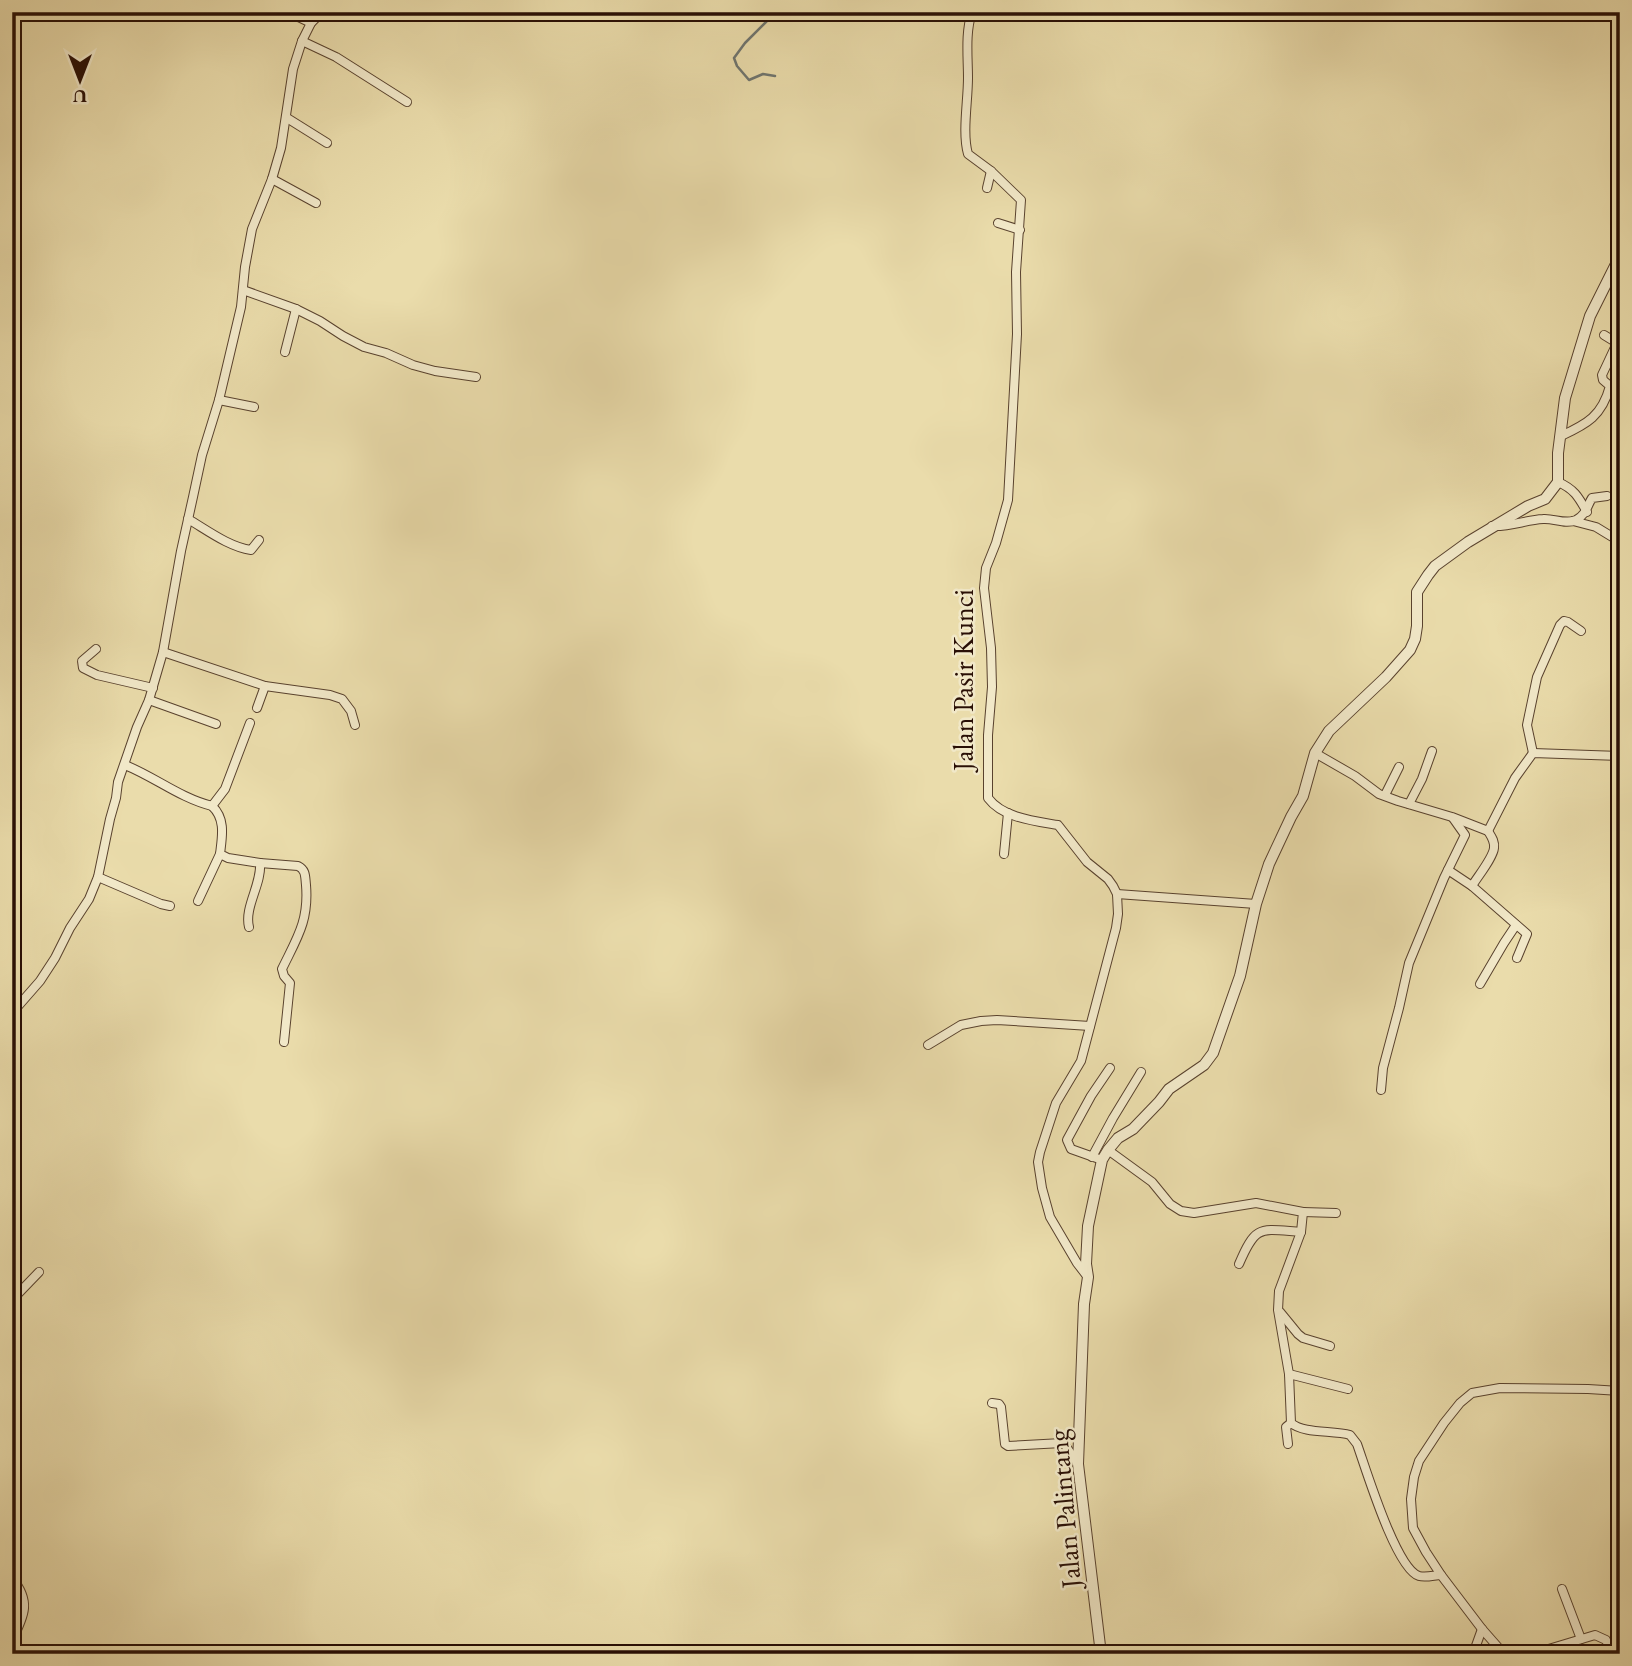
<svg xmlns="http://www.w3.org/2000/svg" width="1632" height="1666" font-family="'EB Garamond',serif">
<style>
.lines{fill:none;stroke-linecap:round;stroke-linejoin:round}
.stream{stroke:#6f756f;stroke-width:2.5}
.minor-casing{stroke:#59422e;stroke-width:10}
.tertiary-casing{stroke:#59422e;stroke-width:12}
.minor{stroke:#f1e8c8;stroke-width:8}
.tertiary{stroke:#f1e8c8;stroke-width:10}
.labels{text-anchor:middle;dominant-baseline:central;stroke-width:5;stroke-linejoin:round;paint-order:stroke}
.street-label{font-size:28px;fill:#290f05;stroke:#f1e8c8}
</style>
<rect width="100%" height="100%" fill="#eadcab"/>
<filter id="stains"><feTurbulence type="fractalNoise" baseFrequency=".00286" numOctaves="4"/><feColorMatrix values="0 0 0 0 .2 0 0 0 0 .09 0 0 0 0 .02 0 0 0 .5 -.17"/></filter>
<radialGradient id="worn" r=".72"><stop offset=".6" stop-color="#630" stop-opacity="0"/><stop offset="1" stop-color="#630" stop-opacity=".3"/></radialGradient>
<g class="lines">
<path class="stream" d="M772,12L770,18L745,43L734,58L737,66L749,80L763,74L775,76"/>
<g class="minor-casing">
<g id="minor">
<path d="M972,12C965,33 968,57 968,78C968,101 962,133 968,154L991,171L1021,200L1016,272L1017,334L1008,500L996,543L986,568L984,588L991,648L992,687L988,735V798C1003,818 1034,821 1058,825L1087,862L1108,879L1113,886L1117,894L1118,914L1116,928L1081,1061L1056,1103L1040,1152L1038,1162L1042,1188L1050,1217L1077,1263L1087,1276"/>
<path d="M1003,12L1019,17"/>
<path d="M294,15L311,23"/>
<path d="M302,41L336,57L407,102"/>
<path d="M287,118L327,143"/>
<path d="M272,179L316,203"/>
<path d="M987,188L991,171"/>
<path d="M998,223L1020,230"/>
<path d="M243,290L296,309L320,321L343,336L364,347L386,353L413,365L435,371L476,377"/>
<path d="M285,352L296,309"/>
<path d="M219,400L254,407"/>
<path d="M1561,436C1587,424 1602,416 1610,386L1603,380L1602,375L1617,343L1604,335"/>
<path d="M1558,482C1574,489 1578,496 1587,512"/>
<path d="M188,519C207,530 229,547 251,550L259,540"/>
<path d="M1573,521L1596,527L1614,538"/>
<path d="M1492,526C1511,527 1525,520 1543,519C1554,518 1565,525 1576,520C1586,515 1587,506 1592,498L1607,496"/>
<path d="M96,649L82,661L83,668L97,675L153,688"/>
<path d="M163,652L265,686L330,695L342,699L351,711L355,725"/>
<path d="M149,700L216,724"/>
<path d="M257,708L265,686"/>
<path d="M1315,753L1355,776L1379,794L1398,801L1452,817L1488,831L1515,778L1533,753L1620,756"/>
<path d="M1533,753L1527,725L1537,677L1560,625L1564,621L1568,622L1581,631"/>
<path d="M125,765C155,777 180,798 212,806L225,789L250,723"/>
<path d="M1385,795L1399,767"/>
<path d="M1409,804L1422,779L1432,751"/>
<path d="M212,806C226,819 222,837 220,854L228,858L260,863C262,884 244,907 249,927"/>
<path d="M1004,854L1008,813"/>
<path d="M260,863L298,866C306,870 305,876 306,885C309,921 297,938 282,969L284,976L290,983L284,1042"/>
<path d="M1448,870L1472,886C1478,876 1493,858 1494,848C1495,841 1491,836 1488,831"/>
<path d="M98,877L161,904L170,906"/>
<path d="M1472,886L1527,934L1517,958"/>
<path d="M1117,894L1256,904"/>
<path d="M198,901L220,854"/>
<path d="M1480,984L1504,943L1516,925"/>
<path d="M12,1013L40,981L55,958L70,928L89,899L98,877L110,819L116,798L118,782L137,727L149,700L163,652L181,551L193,497L202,455L219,400L241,307L245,267L252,229L272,179L281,148L293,69L302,41L311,23L322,12"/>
<path d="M928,1045L961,1025L981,1021L997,1020L1090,1026"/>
<path d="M1381,1090L1383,1068L1399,1008L1409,963L1444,878L1465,835L1453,818"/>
<path d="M1108,1150L1152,1182L1170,1204L1181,1211L1194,1213L1256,1203L1303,1212L1301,1232L1279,1291L1278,1310L1289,1374L1291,1423C1304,1434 1333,1430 1350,1435L1357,1444C1366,1469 1396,1569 1419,1576C1426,1578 1435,1575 1441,1575L1482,1629L1504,1654"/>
<path d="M1092,1157L1113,1118L1141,1072"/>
<path d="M1102,1160L1071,1149L1067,1140L1091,1096L1110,1068"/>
<path d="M1303,1212L1336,1213"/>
<path d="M1239,1264C1256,1224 1260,1229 1301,1232"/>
<path d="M12,1300L39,1272"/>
<path d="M1280,1312L1298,1334L1303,1338L1330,1346"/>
<path d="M1289,1374L1348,1389"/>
<path d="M992,1403L999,1404L1001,1407L1005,1444L1008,1446L1062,1443L1065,1445L1078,1464"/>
<path d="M1288,1444L1286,1427L1291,1423"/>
<path d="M1441,1575L1426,1552L1413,1528L1411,1499L1414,1477L1419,1461L1444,1423L1460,1403L1472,1393L1500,1388L1588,1389L1620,1391"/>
<path d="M12,1578C31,1601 25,1615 12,1640"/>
<path d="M1562,1589L1581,1639"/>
<path d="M1473,1654L1482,1629"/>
<path d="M1532,1654L1595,1635L1606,1640L1612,1654"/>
</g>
</g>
<g class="tertiary-casing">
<path id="tertiary" d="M1101,1654L1078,1464L1084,1304L1088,1277L1086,1264L1088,1226L1102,1160L1108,1150L1118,1138L1133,1129L1159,1102L1169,1089L1204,1065L1213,1053L1240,976L1256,904L1269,864L1291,817L1303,796L1315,753L1329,731L1386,677L1410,650L1415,639L1417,626V592L1428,575L1435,566L1468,542L1528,506L1545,499L1558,482V453L1565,398L1590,316L1620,256"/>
</g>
<use href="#minor" class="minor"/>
<use href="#tertiary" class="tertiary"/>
</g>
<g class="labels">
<g class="street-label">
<text transform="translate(963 680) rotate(-90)">Jalan Pasir Kunci</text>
<text transform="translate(1064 1509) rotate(-95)">Jalan Palintang</text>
</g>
</g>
<rect width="1632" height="1666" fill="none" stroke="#eadcab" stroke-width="42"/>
<rect x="14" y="14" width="1604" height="1638" fill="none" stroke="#290f05" stroke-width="3.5"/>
<rect x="21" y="21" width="1590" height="1624" fill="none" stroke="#290f05" stroke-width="2"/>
<g transform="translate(80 80) rotate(180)" stroke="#f1e8c8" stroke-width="5" paint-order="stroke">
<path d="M0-5L12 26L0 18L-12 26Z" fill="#290f05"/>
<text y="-10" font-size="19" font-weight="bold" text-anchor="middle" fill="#290f05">U</text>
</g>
<rect width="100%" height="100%" filter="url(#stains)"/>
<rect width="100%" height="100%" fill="url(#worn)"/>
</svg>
